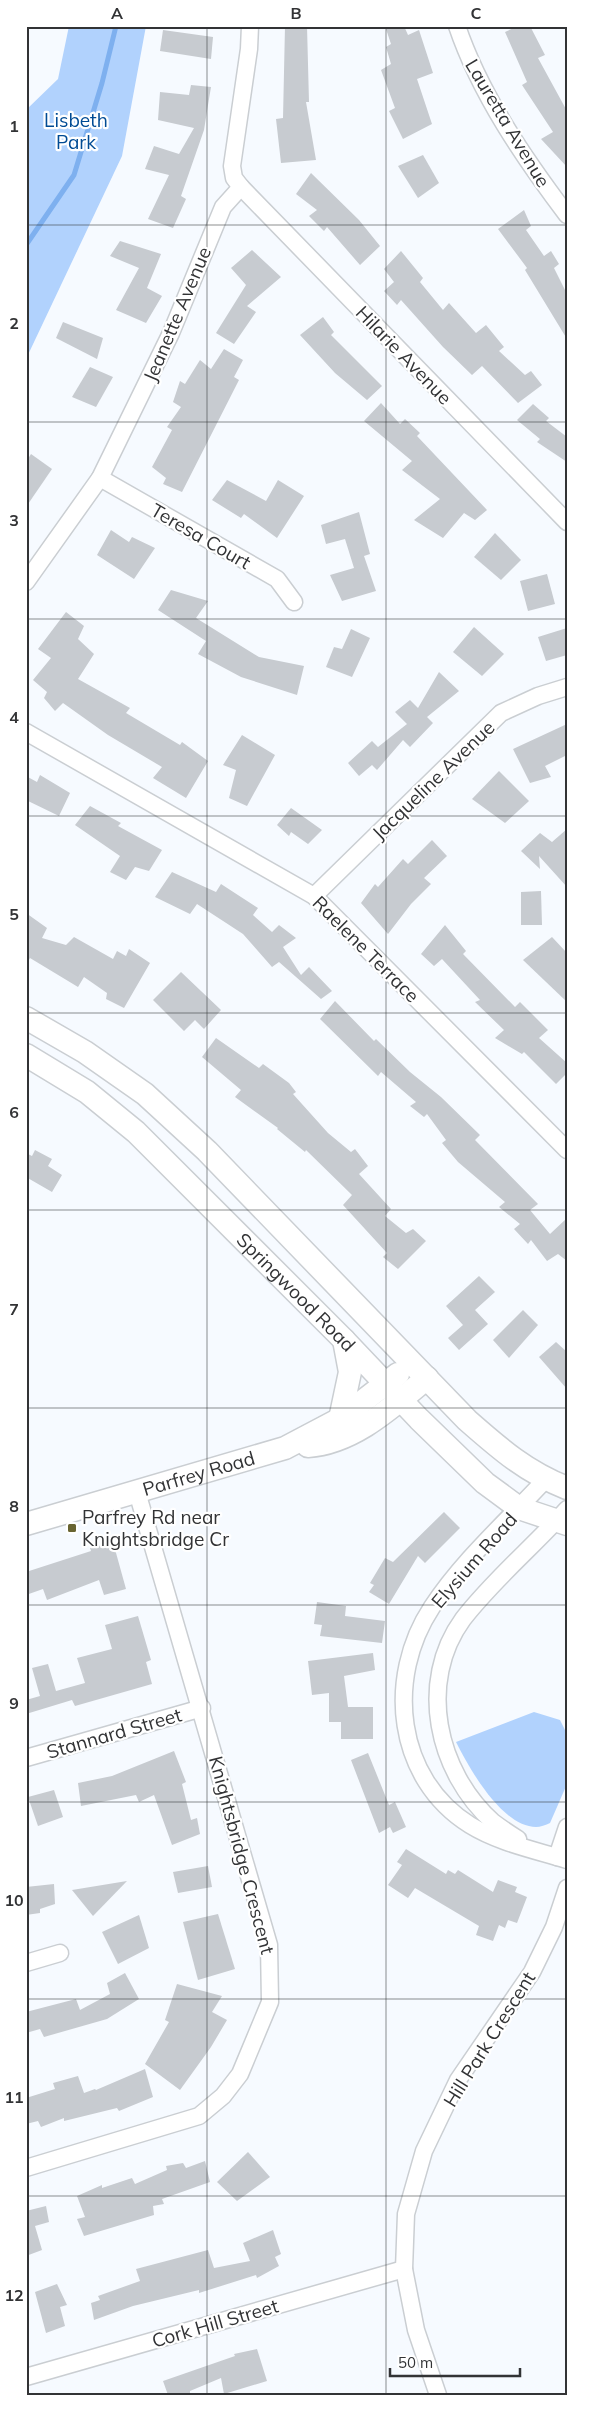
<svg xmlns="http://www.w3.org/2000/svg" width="593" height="2421" font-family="Mulish,sans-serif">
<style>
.green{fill:#b1d2fd}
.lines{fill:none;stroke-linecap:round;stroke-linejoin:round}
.stream{stroke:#7eb0ef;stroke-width:5}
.building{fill:#c7cbd0}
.minor-casing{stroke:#caced2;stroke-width:19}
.secondary-casing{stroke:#caced2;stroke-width:25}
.minor{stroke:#fff;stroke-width:16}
.secondary{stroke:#fff;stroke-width:22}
.grid{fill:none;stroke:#323335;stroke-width:1;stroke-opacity:0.55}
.poi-dot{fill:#686431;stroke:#fff;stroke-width:2}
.labels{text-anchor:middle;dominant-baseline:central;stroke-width:4.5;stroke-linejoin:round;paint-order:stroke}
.park-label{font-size:19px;fill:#004b94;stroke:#fff}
.street-label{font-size:19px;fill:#323335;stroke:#fff}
.poi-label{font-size:19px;fill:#323335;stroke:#fff;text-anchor:start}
.neatline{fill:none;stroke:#323335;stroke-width:2}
.grid-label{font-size:16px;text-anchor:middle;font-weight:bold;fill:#323335}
</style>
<rect width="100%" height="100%" fill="#f6faff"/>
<g class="green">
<path d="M69,26H146L122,156L26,359V110L58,79Z"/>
<path d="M534,1712L560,1720L567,1734V1784L550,1823C546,1825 540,1827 536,1827C502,1827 469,1768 456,1742Z"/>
</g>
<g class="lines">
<path class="stream" d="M26,245L74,175L102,83L116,26"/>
</g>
<g class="building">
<path d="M285,26H307L309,102H306L316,160L281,163L276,119L283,118Z"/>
<path d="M385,26H404L408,35L419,30L433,73L417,79L432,124L403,139L389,111L395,108L381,70L391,64L386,47L391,44Z"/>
<path d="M518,26H530L545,55L538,58L567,111V167L541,139L553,132L522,85L527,82L505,32Z"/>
<path d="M163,30L213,37L211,59L160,51Z"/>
<path d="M191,85L211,87L208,105L204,130L181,196L186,199L173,228L148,219L169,175L145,169L154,146L179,154L194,128L158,120L160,92L189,95Z"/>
<path d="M423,155L439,183L418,198L398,166Z"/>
<path d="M311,173L359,220L380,246L360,265L327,227L324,231L309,216L317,210L296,194Z"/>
<path d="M524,210L531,226L526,230L544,256L551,251L559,264L554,268L567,294V339L525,270L527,268L498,229Z"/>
<path d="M120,241L161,254L147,288L162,296L146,323L116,310L139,268L110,256Z"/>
<path d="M252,250L281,277L247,306L256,312L234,344L216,333L246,285L231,268Z"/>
<path d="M401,251L423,278L420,282L443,310L449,303L476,333L486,325L504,347L499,351L525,375L531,371L542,385L518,403L482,366L472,375L443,347L401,300L397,305L384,291L394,282L384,269Z"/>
<path d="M323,317L334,332L331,335L382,386L367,400L335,373L300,335Z"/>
<path d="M63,322L103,338L97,359L56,338Z"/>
<path d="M224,349L243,360L234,377L239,380L182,492L163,484L166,478L152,467L172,430L167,427L181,407L173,402L180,381L185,384L200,360L211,369Z"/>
<path d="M90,367L113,377L96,407L72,397Z"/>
<path d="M381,403L400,424L405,419L420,433L417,436L487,510L475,520L464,513L443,538L414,520L440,499L402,470L412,461L364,421Z"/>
<path d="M533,404L549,418L546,421L567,437V462L537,442L540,439L517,420Z"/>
<path d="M31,454L52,469L26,507V462Z"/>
<path d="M227,480L266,501L278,480L304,496L277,538L244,514L241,518L212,500Z"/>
<path d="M359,512L370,554L364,556L376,591L342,601L330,575L354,568L345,539L326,544L321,525Z"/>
<path d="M111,530L129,542L132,537L155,548L134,579L97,555Z"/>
<path d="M495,533L521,560L501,580L474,557Z"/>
<path d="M547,574L555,604L528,611L520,581Z"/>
<path d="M171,590L208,601L196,618L259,657L304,666L297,695L241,677L198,654L206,641L158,610Z"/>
<path d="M66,612L84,626L78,639L94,654L78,679L130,708L126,713L180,745L182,742L208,761L186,798L153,778L162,767L108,735L63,703L55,711L44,698L47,692L33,680L51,658L38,649Z"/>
<path d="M474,627L504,654L482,676L453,652Z"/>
<path d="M567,628V655L546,661L538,637Z"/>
<path d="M351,629L370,638L352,677L326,667L334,647L342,649Z"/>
<path d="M439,672L459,691L427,717L433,723L410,747L403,740L377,770L372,765L359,776L348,763L372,741L378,747L407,724L395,712L410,700L418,708Z"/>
<path d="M567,724V755L545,766L551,777L530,783L513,749Z"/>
<path d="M242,735L275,755L247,806L229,798L236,770L223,765Z"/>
<path d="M499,771L529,801L505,823L472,799Z"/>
<path d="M40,775L70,793L59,816L26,800V776L37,782Z"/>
<path d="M90,806L121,823L118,826L162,850L149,871L135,867L126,880L110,872L120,856L75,825Z"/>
<path d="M291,808L322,830L308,844L291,832L289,836L277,825Z"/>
<path d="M567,829V887L539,856L540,869L521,851L540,833L552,842Z"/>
<path d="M432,840L447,856L424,878L431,884L411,904L388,934L361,903L375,884L378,887L403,859L408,864Z"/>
<path d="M172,872L216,892L221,884L258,908L253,915L272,932L279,925L296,938L283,947L301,975L309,967L332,991L321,999L279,962L272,967L243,934L197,904L190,914L155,897Z"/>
<path d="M541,891L542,925H521V892Z"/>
<path d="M26,913L47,928L42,938L66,945L74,937L113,959L117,951L126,956L129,949L150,963L124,1008L106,999L107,993L84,977L78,987L30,958L26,965Z"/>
<path d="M445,925L466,951L463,954L515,1007L520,1002L548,1030L539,1038L567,1063V1073L556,1084L524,1052L522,1054L495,1038L504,1030L475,1002L480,1000L442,959L434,966L421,954Z"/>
<path d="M552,937L567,953V1002L523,960Z"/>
<path d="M181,972L221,1010L204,1029L195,1020L184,1031L153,1000Z"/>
<path d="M335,1001L374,1041L376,1039L410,1072L441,1097L480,1135L475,1140L538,1204L530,1210L550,1234L567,1218V1261L558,1254L547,1261L531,1240L528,1244L514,1229L520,1224L499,1207L505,1202L458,1162L442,1143L446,1140L427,1114L424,1117L410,1106L416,1102L381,1072L378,1076L320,1019Z"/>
<path d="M216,1038L259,1068L263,1064L289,1083L296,1092L293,1094L328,1133L351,1152L355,1149L368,1166L359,1174L391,1209L385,1216L406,1233L413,1229L426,1241L398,1269L383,1257L387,1253L343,1205L352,1195L306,1150L305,1152L277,1129L278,1128L235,1097L241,1090L202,1057Z"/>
<path d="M35,1150L52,1159L48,1166L62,1175L52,1192L26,1177V1153L32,1156Z"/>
<path d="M479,1276L495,1292L475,1310L488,1324L459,1350L448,1338L463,1325L446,1306Z"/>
<path d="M523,1310L538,1325L509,1358L493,1340Z"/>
<path d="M556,1342L567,1352V1389L539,1357Z"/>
<path d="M444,1512L460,1528L425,1563L418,1556L389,1604L369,1592L374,1585L370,1583L385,1558L393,1562Z"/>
<path d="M113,1542L126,1589L104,1595L99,1580L47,1600L43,1589L26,1595V1572L91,1551L90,1548Z"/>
<path d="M317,1602L346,1606L345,1616L385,1621L382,1643L320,1636L322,1625L314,1624Z"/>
<path d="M138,1616L151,1660L146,1662L152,1684L75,1706L72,1700L26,1714V1700L40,1696L32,1668L48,1664L56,1691L85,1683L77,1658L112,1649L105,1625Z"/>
<path d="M373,1653L375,1670L344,1676L348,1707H373V1739H341V1722H329V1693L312,1695L308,1661Z"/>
<path d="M174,1751L186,1782L182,1784L191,1820L197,1818L200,1834L172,1845L154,1795L139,1802L136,1795L81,1806L78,1783L112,1776Z"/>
<path d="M368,1753L389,1805L395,1802L406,1827L393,1833L390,1827L379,1833L351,1760Z"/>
<path d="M54,1790L63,1817L38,1826L28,1797Z"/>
<path d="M406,1849L446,1874L448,1870L455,1874L458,1870L493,1892L498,1880L517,1887L515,1892L527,1897L517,1923L508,1920L505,1928L499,1925L493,1941L476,1935L479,1926L415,1888L408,1898L388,1885L402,1865L397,1862Z"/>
<path d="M208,1866L212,1887L178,1893L173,1872Z"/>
<path d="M127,1881L93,1916L72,1890Z"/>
<path d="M54,1884L55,1904L40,1909V1913L26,1915V1887Z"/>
<path d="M218,1914L235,1969L198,1980L183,1922Z"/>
<path d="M139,1915L149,1948L118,1964L102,1932Z"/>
<path d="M125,1973L139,1999L107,2019L44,2037L40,2029L26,2033V2012L76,1999L80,2010L110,1994L107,1983Z"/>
<path d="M177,1984L222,1996L212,2012L227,2020L211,2047L180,2090L145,2064L169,2022L165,2020Z"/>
<path d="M145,2069L153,2097L119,2111L117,2108L64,2121V2118L41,2127L38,2121L26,2124V2098L55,2089L53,2083L78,2076L84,2093L95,2089L96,2090Z"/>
<path d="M248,2152L270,2177L237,2201L217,2182Z"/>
<path d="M205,2161L210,2182L162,2199L164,2204L153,2206L154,2215L84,2236L77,2219L85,2217L77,2196L102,2185V2188L132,2178L135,2184L167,2170L166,2166L183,2163L186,2168Z"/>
<path d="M46,2206L49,2222L35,2226L42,2250L26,2256V2211Z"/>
<path d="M273,2230L281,2254L275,2257L279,2266L257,2278L256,2275L199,2293V2290L133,2306L94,2320L91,2303L100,2300L98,2296L140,2281L136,2269L208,2250L214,2268L250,2261L243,2243Z"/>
<path d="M57,2284L67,2305L60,2307L65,2326L46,2333L35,2292Z"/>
<path d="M257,2349L267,2381L224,2394L221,2378L190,2391V2395H168L163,2381L235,2356L234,2354Z"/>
</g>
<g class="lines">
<g class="minor-casing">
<g id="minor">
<path d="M457,26C480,94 524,158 567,215"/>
<path d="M241,187L567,522"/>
<path d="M100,478L277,579L294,602"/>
<path d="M26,582L100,478L171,333L223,207L241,187L234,178L232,166L249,49L250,26"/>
<path d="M26,732L314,896L567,1150"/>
<path d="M314,896L501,713L538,696L567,687"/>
<path d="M545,1480C507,1521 463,1560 432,1607C385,1678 396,1779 470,1825C499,1843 535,1850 567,1860"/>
<path d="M26,1758L202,1708"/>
<path d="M518,1839C510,1834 501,1828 493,1822C437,1772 417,1682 463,1619C494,1579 533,1547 567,1509"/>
<path d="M557,1857L567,1827"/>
<path d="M26,1963L60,1953"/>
<path d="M26,2168L199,2116L223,2096L240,2074L270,2002L269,1945L137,1492"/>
<path d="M26,2377L404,2269"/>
<path d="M438,2395L416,2330L404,2269L406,2214L424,2151L458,2080L532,1972L554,1927L567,1888"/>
</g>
</g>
<g class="secondary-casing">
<g id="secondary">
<path d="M26,1018L85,1052L145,1094L207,1151L467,1420C500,1449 526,1472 567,1488"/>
<path id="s1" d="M26,1055L87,1092L136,1132L344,1340L419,1419L485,1483L519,1508L567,1524"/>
<path d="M340,1419L350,1372L344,1340"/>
<path d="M308,1446C354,1443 393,1406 427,1378"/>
<path id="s2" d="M26,1524L285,1448L340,1419L398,1374"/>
</g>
</g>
<use href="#minor" class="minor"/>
<use href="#secondary" class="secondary"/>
</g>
<path class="grid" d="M207,26V2395M386,26V2395M26,225H567M26,422H567M26,619H567M26,816H567M26,1013H567M26,1210H567M26,1408H567M26,1605H567M26,1802H567M26,1999H567M26,2196H567"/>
<rect class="poi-dot" x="67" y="1523" width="10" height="10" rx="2.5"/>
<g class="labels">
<g class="park-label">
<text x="76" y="120">Lisbeth<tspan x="76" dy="22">Park</tspan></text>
</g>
<g class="street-label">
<text transform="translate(508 123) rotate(59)">Lauretta Avenue</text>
<text transform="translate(177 314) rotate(-67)">Jeanette Avenue</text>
<text transform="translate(404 355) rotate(46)">Hilarie Avenue</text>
<text transform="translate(201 536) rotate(30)">Teresa Court</text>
<text transform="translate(433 780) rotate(-44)">Jacqueline Avenue</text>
<text transform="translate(366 949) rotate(45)">Raelene Terrace</text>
<text stroke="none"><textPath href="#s1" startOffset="361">Springwood Road</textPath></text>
<text stroke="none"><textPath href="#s2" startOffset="180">Parfrey Road</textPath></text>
<text transform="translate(474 1560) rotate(-49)">Elysium Road</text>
<text transform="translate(114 1733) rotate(-16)">Stannard Street</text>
<text transform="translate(242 1855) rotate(75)">Knightsbridge Crescent</text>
<text transform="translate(489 2039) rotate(-58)">Hill Park Crescent</text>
<text transform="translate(215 2323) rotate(-16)">Cork Hill Street</text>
</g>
<g class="poi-label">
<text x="82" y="1517">Parfrey Rd near<tspan x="82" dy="22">Knightsbridge Cr</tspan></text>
</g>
</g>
<rect width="593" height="2421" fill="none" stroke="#ffffff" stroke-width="55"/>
<path d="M390 2368v8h130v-8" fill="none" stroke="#323335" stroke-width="2.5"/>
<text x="398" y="2368" font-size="15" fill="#323335" stroke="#ffffff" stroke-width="4" paint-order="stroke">50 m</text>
<rect x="28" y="28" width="538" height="2366" class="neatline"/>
<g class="grid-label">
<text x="117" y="19">A</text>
<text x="296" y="19">B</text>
<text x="476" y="19">C</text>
<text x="14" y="132">1</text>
<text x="14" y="329">2</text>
<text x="14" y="526">3</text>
<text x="14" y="723">4</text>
<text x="14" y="920">5</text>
<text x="14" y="1118">6</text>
<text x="14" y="1315">7</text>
<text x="14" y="1512">8</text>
<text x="14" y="1709">9</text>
<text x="14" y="1906">10</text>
<text x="14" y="2103">11</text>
<text x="14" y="2301">12</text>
</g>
</svg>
